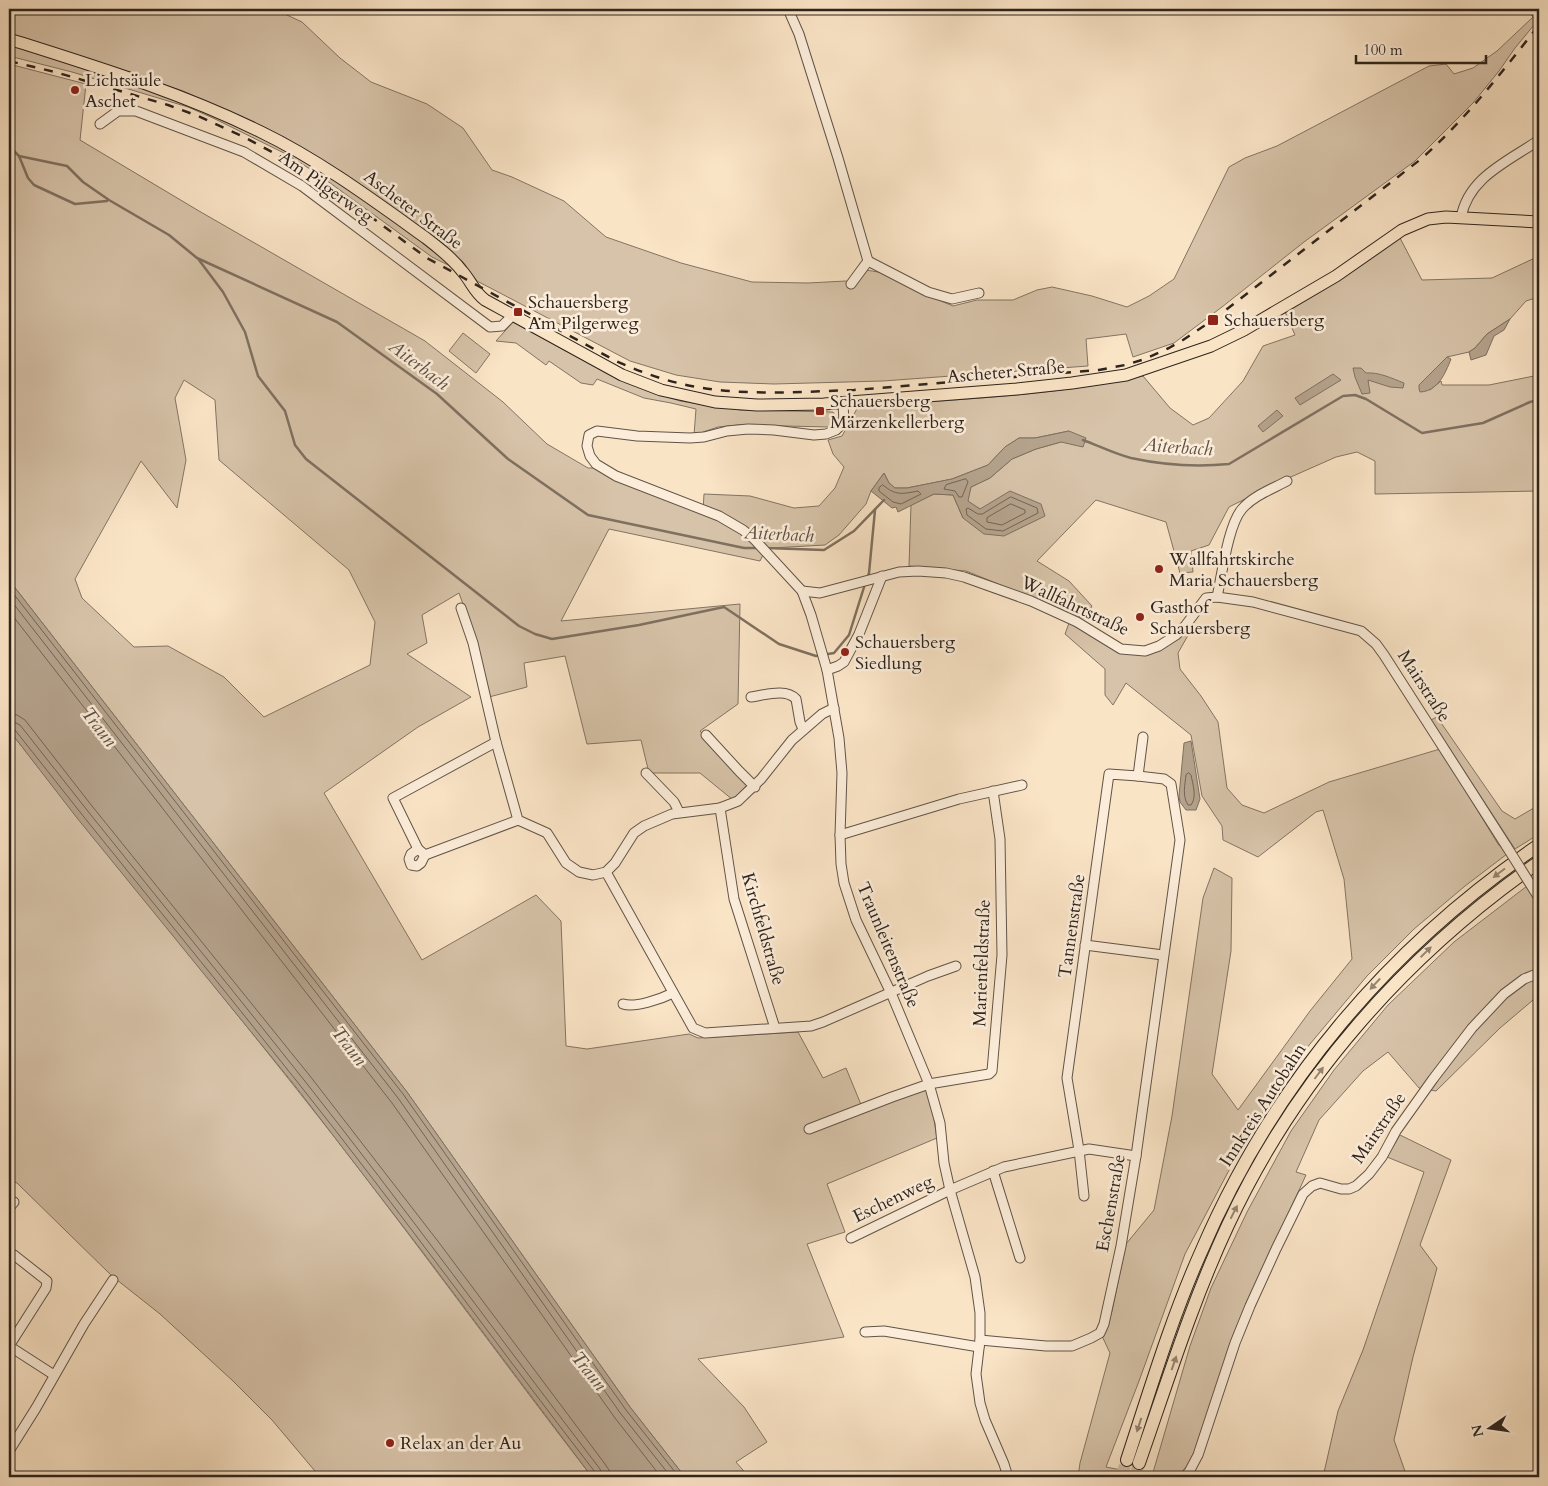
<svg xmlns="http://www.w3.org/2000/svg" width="1548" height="1486" font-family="Cardo,serif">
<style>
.green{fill:#d7c3a9;stroke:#827463;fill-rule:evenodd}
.water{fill:#b5a38d;stroke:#7f7060}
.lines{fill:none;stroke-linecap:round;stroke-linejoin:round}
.shore{stroke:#726455;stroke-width:1}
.stream{stroke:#7f7060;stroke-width:2.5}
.highway-tunnel{stroke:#d1bea4;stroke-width:12;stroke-dasharray:12 6;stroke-linecap:butt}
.minor-casing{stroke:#615447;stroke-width:11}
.major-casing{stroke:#2e241d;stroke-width:13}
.highway-casing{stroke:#2e241d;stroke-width:14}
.minor{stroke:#fcedda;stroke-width:9}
.major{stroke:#fae4c6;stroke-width:11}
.highway{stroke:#fae4c6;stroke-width:12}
.rail{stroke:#2e241d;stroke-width:2.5;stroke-dasharray:9 9;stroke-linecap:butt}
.minor-bridge-casing{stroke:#615447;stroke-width:11;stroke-linecap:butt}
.minor-bridge{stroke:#fcedda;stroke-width:9}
.oneway{fill:#948472}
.poi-dot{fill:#8f2418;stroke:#fcedda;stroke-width:2}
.labels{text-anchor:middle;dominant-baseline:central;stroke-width:5;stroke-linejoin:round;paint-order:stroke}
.poi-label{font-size:18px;fill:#2e241d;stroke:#fcedda;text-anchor:start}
.street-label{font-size:18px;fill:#2e241d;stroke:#fcedda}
.water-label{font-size:19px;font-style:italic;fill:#5d5044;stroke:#fcedda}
</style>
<rect width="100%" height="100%" fill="#fae4c6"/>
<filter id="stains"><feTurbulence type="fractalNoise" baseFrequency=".004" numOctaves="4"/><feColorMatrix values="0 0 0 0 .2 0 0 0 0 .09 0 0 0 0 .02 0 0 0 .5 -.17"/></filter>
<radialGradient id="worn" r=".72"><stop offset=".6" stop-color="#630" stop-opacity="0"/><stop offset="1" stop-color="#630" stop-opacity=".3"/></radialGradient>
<g class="green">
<path d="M9,9H274L302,22L340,58L371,82L427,104L463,128L492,170L512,177L564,201L606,237L681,263L752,282L808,283L846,281L854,286L866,270L884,273L910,288L953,306L977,300H1013L1037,290L1052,287L1092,296L1127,307L1149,296L1174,279L1229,167L1245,158L1277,146L1429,66L1446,64L1454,74L1473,68L1497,51L1533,17L1528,9H1539V19L1515,48L1499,71L1473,103L1415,161L1304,242L1222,307L1174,343L1133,357L1126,334L1086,339L1088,366L883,381L774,384L720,382L676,375L630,361L477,281L463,262L429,235L331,166L266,128L183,91L9,34Z"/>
<path d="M9,43L198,107L291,153L352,192L441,255L450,266L432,257L315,172L284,153L213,118L188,107L72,72L9,56Z"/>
<path d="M9,64L86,84L80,140L199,211L425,341L503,402L547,444L588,468H598L703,511L704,494L750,496L794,508L819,506L835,488L844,467L833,454L828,440L842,436L858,407C953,399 1049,397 1143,376L1170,408L1193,425L1209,418L1243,381L1263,346L1295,335L1285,312L1350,273L1400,238L1422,280L1492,278L1537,257L1539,297L1526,301L1510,319L1487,334L1475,348L1469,352L1447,357L1420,385L1430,390L1441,381L1442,385H1489L1539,375V491L1375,494V461L1357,452L1336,457L1275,484L1229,507L1209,545L1191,551L1193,572L1180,573L1166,522L1096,500L1037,561L1069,581L1092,606L1085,619L966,571L909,566L911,505L934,494L953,495L963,518L980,509L967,501L971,487L990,478L1012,459L1036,449L1061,442L1069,431L1035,438H1019L1005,447L988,465L952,479L907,488H895L889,483L884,473L871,491L866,504L839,535L825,545L772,548L763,555L760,561L609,529L561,621L740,604L738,704L700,731L747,785L733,800L700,773H649L641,740L587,744L565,656L524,663L527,687L489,697L477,643L459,593L422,615L427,643L407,654L471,697L418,727L324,793L422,960L536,895L561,921L566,1046L587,1049L689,1034L698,1038L798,1032L823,1078L846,1068L862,1107L926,1086L933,1113L937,1138L827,1184L845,1232L807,1244L844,1337L698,1359L744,1407L767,1442L736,1462L749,1477H685L630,1407L407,1092L9,580ZM184,380L215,400L219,460L349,570L375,622L370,665L264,717L224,677L168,646L134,647L82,598L75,579L141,461L177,508L186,460L175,398Z"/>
<path d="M513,322L601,370L646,390L680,401L740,410L833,412L838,419L831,427L738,425L718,427L694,435L696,409L671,403L644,398L597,379L593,385L581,383L549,361L546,365L516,343L496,341Z"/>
<path d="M463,333L490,354L476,373L449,351Z"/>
<path d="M1069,623L1111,647L1160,650L1191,630L1178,653L1180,669L1201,696L1218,722L1227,788L1242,805L1264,813L1329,782L1440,749L1498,844L1507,854L1465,886L1414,929L1367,976L1305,1050L1248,1134L1185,1254L1139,1381L1106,1467L1152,1476L1190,1346L1211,1288L1247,1212L1291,1131L1334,1070L1388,1005L1454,942L1527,886L1539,905V995L1500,1028L1436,1091L1419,1088L1388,1052L1363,1071L1319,1120L1296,1172L1306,1175L1240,1319L1204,1427L1192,1460L1178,1477H1078L1080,1463L1110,1353L1102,1336L1112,1311L1126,1244L1154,1210L1172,1116L1203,898L1214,868L1232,878L1231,951L1212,1074L1238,1110L1310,1011L1352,959L1344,879L1323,810L1316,812L1258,857L1223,840L1222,826L1202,796L1191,735L1126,683L1113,705L1105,695V669L1065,634Z"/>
<path d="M1437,717L1502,811L1515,819L1539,805V834L1515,849L1431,720Z"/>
<path d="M9,730C102,850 200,967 295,1087C397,1215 492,1348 592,1477H320L272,1420L233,1381L160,1314L112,1276L17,1183L9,1179Z"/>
<path d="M1400,1135L1451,1160L1420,1245L1437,1268L1413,1357L1394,1440L1407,1477H1323L1338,1411L1363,1350L1424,1172L1387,1157Z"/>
</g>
<g class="water">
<path d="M1510,319L1504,330L1494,336L1486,355L1471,360L1469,352L1475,348L1487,334Z"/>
<path d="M1447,357L1451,359C1445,374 1438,391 1420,392L1419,389V385Z"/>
<path d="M1353,368H1361L1366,373C1379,372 1391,378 1404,383L1403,388L1390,387L1368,380L1370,393L1362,394L1355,377Z"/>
<path d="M1333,374L1341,380L1300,405L1295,398Z"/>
<path d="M1277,410L1283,416L1263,432L1258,426Z"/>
<path d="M1069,431L1086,438L1083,447L1061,442L1036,449L1012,459L990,478L971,487L968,501L980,509L1010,491L1041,504L1045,516L1004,536L984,534L963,518L953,495L934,494L898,512L896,507L892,508L871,491L884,473L889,483L895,488H907L952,479L988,465L1005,447L1019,438H1035Z"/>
<path d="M9,580L407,1092L630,1407L685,1477H592L422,1251L296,1087L77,818L9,730Z"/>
<path d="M1191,741L1200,799L1196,810H1186L1180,802L1179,796L1184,743Z"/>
</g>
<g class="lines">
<g class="shore">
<path d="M966,479L968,482L962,497H959L955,491L944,489L946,485Z"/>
<path d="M883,485C896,496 902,494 918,491L921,494L901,504L893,502L879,491V488Z"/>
<path d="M1011,497L1037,508L1038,513L1003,531L986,529L967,515L966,509L968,508L978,514H982Z"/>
<path d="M1011,504L1025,510V513L1002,525L987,522V518Z"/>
<path d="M9,588L403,1094L626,1410L679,1477"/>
<path d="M9,598L398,1098L621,1414L671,1477"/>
<path d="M9,611L392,1103L615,1418L661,1477"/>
<path d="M9,713L17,715L25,720L92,806L310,1076L437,1240L605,1464L609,1470L610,1477"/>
<path d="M9,721L14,722L20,725C113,845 210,961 304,1080C405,1208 501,1340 600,1469L602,1477"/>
<path d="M9,727L15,730C108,849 205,965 299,1084C400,1211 495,1343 595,1472L596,1477"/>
<path d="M1189,773L1191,775C1193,785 1197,797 1191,805H1188C1182,796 1185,785 1186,775Z"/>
</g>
<g class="stream">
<path d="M9,146L19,156L67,166L83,182L109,200L169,235L197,258L337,322L437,394L508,459L588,515L744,548H758"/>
<path d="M19,156L28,178L34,185L75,204L107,201"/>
<path d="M199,260L223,292L245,332L258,376L285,411L295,445L306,459L519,626L535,634L552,639L639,625L724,607L779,644L816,656L834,653L849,635L865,584"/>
<path d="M1083,440C1099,446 1115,454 1131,458C1163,465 1197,467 1229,464L1343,396L1355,395L1366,399L1422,433L1483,423L1530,402L1539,400"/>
<path d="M766,548L824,550L854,531L884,500"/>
<path d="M867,579L869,573L875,510"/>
</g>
<g class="highway-tunnel">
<path d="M1121,1477L1127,1460"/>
<path d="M1135,1477L1139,1463"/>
</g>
<g class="minor-casing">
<g id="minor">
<path d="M788,9L799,34L838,158L868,261"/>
<path d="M100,124L118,111H136L244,152L302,186L490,327L502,326L513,315"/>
<path d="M1461,218C1468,177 1509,161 1539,140"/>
<path d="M868,261L928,292L952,299L979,293"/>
<path d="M851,284L868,261"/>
<path d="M843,403L844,422L836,430L826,434L814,435L774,430L748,429L727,431L704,437L690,438L637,436L597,431L589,435L587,446L590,456L596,464L616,476L719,516L743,530L754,539L802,591L811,615L827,670L839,738L842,773L840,835L841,864L844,883L856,920L891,993L929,1084L940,1123L944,1163L950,1190L975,1277L980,1313V1340L976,1374L980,1403L985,1420L1004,1464L1008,1477"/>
<path d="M802,591L820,593L899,572L918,571L946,573L964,577L1031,601L1077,622L1121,649L1145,651L1159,646L1176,635L1185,626L1206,598L1217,597L1253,602L1361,631L1376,644L1384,655L1507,847"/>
<path d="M1217,597C1222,575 1228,525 1242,509C1253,496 1272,489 1287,481"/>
<path d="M461,608L473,643L496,742L518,820L547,833L566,863L579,872L593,875L606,872L615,863L634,833L644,826L672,814L720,808L738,801L761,779L792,740L822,714L834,708"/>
<path d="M827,670L838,666L844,662L859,634L882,576"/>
<path d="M751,697C765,695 786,688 796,699L800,722L803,729"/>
<path d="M706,735L739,771L755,787"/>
<path d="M496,742L393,798L418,849L425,855L518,820"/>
<path d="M646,773L674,802L679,812"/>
<path d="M720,808L734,899L775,1028"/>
<path d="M840,835L959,799L1022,785"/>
<path d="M418,849L411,854L409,859L411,865L417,866L421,863L425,855"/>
<path d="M606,872L693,1028L705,1033L811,1026L823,1022L928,976L956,966"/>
<path d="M1085,945L1163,955"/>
<path d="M623,1004C635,1008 661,999 673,993"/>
<path d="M809,1129L892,1097L929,1084L989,1074L992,1071L1002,955L1000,839L993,791"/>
<path d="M993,1171L1020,1258"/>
<path d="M1084,1196L1079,1150L1067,1078L1109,774L1138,776L1143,737"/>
<path d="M9,1208L14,1202"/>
<path d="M851,1238L950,1190L1004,1167L1089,1149L1136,1156"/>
<path d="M9,1262L14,1255L47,1281L46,1288L9,1346"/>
<path d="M865,1332L884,1331L979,1347"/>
<path d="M980,1340L1046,1346H1072L1091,1338L1100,1333L1104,1324L1121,1246L1136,1156L1180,840L1171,784L1164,779L1138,776"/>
<path d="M9,1346L54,1375"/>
<path d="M9,1451L36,1408L84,1324L113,1280"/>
<path d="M1184,1477L1189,1472L1198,1455L1235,1343L1250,1306L1276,1249L1303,1194L1312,1186L1320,1183L1341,1189H1349L1356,1186L1369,1174L1382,1157L1396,1131L1433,1079L1472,1028L1504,994L1524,979L1539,973"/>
</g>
</g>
<g class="major-casing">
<path id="major" d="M9,39C94,66 180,92 261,132C319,160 373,200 426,238C439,248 452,258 462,271C471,281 474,292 485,300L622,375L661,390L715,402L757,405L824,404L1017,389L1072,383L1126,375L1211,346L1244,330L1336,276L1402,230L1428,219L1446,217L1539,222"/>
</g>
<g class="highway-casing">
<g id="highway">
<path d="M1127,1460C1150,1390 1171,1319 1201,1252C1273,1084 1389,947 1539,845"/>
<path d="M1139,1463C1167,1383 1192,1302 1228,1225C1296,1078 1407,954 1539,862"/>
</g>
</g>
<use href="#minor" class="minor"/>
<use href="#major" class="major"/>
<use href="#highway" class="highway"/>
<path class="rail" d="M9,61L55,72L168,105L198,116L246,138L311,173L427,258L616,361C636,370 657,378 678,383C734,397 797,392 854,390L1099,370L1125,365L1145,359L1169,348L1183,340L1213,320L1421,159C1466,119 1502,72 1539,25"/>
<g class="minor-bridge-casing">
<path id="minor-bridge" d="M1507,847L1539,898"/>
</g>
<use href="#minor-bridge" class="minor-bridge"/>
</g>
<defs><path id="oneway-solid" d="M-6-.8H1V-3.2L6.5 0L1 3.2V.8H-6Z" transform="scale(1.25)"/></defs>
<g class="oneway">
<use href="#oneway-solid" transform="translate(1499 873) rotate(143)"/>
<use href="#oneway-solid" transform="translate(1426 952) rotate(-44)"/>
<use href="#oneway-solid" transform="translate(1375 984) rotate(133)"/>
<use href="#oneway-solid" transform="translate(1319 1073) rotate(-53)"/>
<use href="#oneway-solid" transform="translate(1234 1212) rotate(-63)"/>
<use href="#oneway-solid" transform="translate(1174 1363) rotate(-71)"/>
<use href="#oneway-solid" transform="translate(1139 1425) rotate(108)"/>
</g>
<g class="poi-dot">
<circle cx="75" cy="90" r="5"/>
<rect x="513" y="307" width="10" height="10" rx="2.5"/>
<rect x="1207" y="314" width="12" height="12" rx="2.5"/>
<rect x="815" y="406" width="10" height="10" rx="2.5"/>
<circle cx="1159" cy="569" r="5"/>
<circle cx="1140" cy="617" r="5"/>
<circle cx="845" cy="652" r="5"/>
<circle cx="390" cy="1443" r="5"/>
</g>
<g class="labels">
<g class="poi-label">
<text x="85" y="80">Lichtsäule<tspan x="85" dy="21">Aschet</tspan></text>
<text x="528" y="302">Schauersberg<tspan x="528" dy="21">Am Pilgerweg</tspan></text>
<text x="1224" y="320">Schauersberg</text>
<text x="830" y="401">Schauersberg<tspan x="830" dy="21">Märzenkellerberg</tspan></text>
<text x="1169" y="559">Wallfahrtskirche<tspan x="1169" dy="21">Maria Schauersberg</tspan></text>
<text x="1150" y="607">Gasthof<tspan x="1150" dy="21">Schauersberg</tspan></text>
<text x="855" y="642">Schauersberg<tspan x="855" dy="21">Siedlung</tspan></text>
<text x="400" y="1443">Relax an der Au</text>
</g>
<g class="street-label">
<text transform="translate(326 187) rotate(35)">Am Pilgerweg</text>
<text transform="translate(413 210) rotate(37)">Ascheter Straße</text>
<text transform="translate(1006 372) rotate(-5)">Ascheter Straße</text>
<text transform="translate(1075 606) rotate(25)">Wallfahrtstraße</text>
<text transform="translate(1424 686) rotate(57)">Mairstraße</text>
<text transform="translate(1072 926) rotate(-82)">Tannenstraße</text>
<text transform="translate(763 929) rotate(74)">Kirchfeldstraße</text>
<text transform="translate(888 945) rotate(67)">Traunleitenstraße</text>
<text transform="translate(982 963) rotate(-88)">Marienfeldstraße</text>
<text transform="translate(1263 1105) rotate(-57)">Innkreis Autobahn</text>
<text transform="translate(1379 1128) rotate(-56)">Mairstraße</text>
<text transform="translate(893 1199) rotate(-26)">Eschenweg</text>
<text transform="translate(1111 1203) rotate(-80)">Eschenstraße</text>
</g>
<g class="water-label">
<text transform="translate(419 365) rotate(37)">Aiterbach</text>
<text transform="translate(1178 447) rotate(4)">Aiterbach</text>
<text transform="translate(779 534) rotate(3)">Aiterbach</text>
<text transform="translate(99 727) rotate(52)">Traun</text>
<text transform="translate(349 1046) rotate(52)">Traun</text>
<text transform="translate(589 1371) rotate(51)">Traun</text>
</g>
</g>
<rect width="1548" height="1486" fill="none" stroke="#fae4c6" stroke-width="30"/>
<rect x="10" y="10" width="1528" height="1466" fill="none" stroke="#2e241d" stroke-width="2.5"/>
<rect x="15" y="15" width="1518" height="1456" fill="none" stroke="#2e241d"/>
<g transform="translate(1490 1428) rotate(257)" stroke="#fcedda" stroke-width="4" paint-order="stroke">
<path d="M0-4L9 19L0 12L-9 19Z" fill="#2e241d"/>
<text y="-8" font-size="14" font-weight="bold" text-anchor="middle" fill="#2e241d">N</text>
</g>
<path d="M1356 55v8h130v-8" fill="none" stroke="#2e241d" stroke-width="2.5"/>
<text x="1363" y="55" font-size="15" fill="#2e241d" stroke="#fcedda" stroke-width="4" paint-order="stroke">100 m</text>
<rect width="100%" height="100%" filter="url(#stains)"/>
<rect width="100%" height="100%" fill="url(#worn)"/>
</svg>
